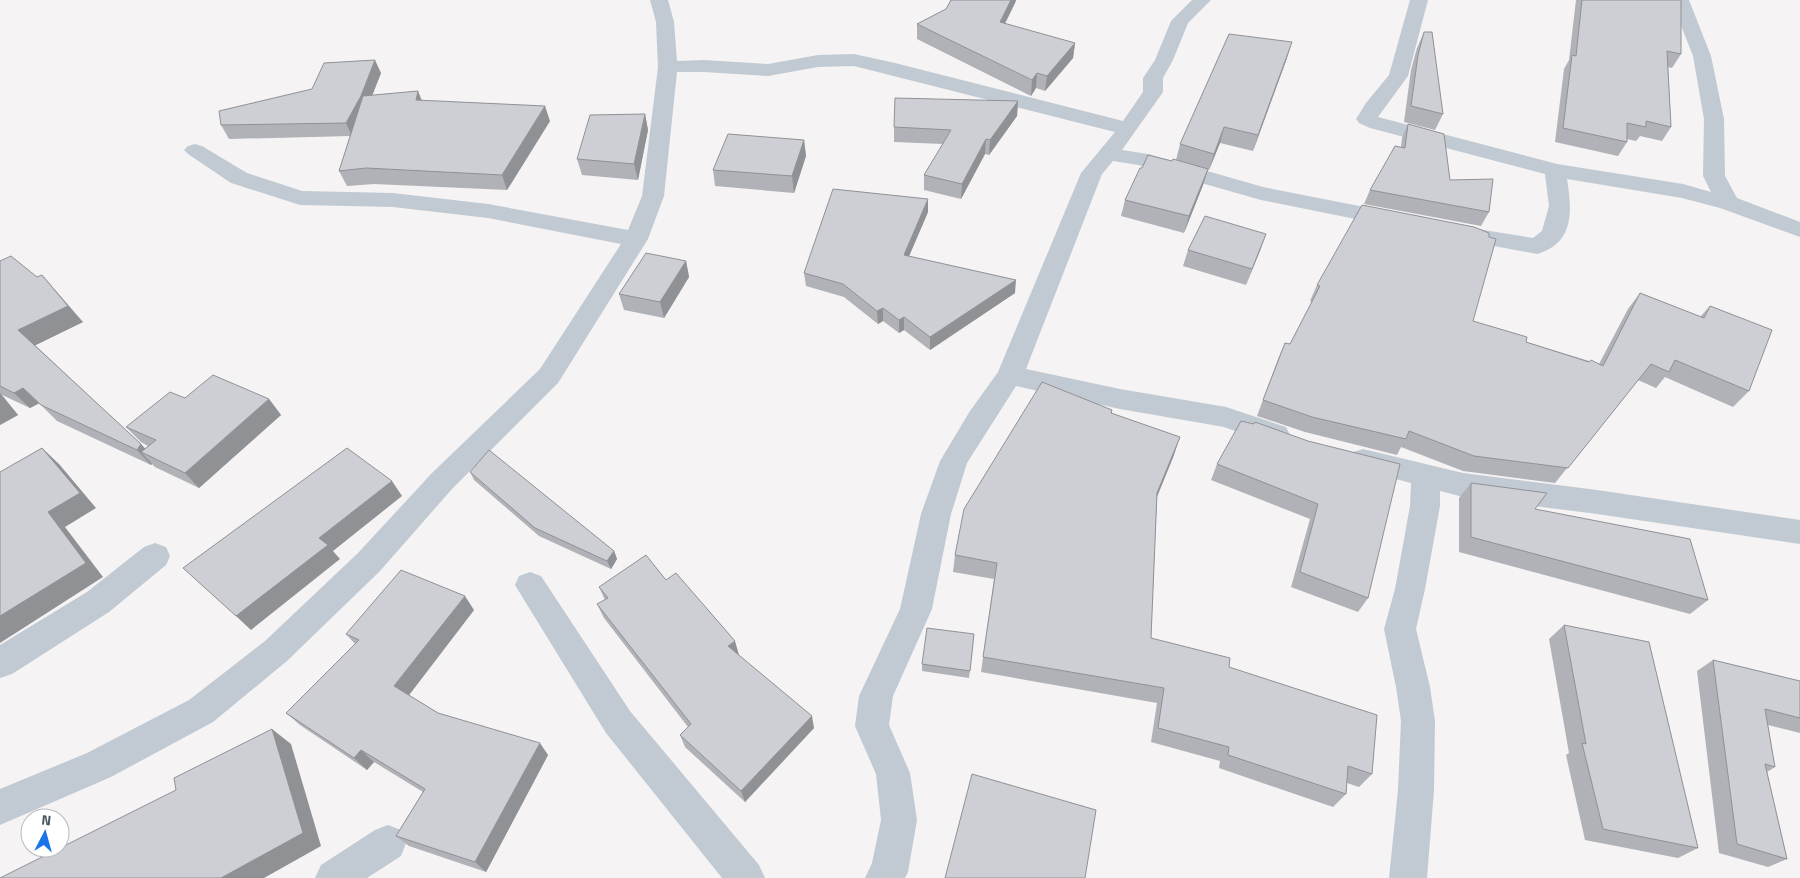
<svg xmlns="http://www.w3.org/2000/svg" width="1800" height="878" font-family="'Titillium Web',sans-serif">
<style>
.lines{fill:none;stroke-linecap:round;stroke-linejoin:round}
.minor{fill:#c1cad2;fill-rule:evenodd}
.wall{fill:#b0b2b7}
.shaded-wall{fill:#909195}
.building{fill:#cdcfd5;stroke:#909195}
</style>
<rect width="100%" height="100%" fill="#f5f3f3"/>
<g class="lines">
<g class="minor">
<path d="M650,0H668L674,22L677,61L704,60L768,64L818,55L854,54L895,63L1123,121L1143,92V78L1155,60L1171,21L1192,0H1211L1188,23L1173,60L1163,78V92L1122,150L1148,154L1263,187L1395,213L1403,215L1406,220L1403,225L1395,227L1261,200L1138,165L1113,161L1102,174L1026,369L1120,389L1226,407L1286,427L1290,435L1286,443L1276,446L1224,427L1120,409L1016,386L967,463L951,514L932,609L893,696L889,725L910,773L917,820L908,872L905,878H865L872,863L881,820L876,774L855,726L859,696L900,609L921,514L940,461L970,411L998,372L1081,173L1115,132L854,66L818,67L768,76L704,72H677L664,196L648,239L558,383L452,489L380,571L287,661L213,722L111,777L0,825V789L87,753L189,700L265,641L358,553L432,473L540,369L621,244L488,218L393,207L300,205L231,183L188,154L184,150L188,146L195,144L202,146L247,173L302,191L393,193L488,204L628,230L642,196L658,67L656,22Z"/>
<path d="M1410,0H1428L1408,76L1378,117L1557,164L1683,184L1711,192L1703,176L1704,119L1693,56L1671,0H1689L1711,56L1724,119L1725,176L1737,198L1800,222V237L1720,208L1682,198L1567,179C1572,210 1575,243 1537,254L1451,238L1448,233L1451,228L1459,226L1533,238L1542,231L1549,206L1545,174L1370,128L1359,123L1356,119L1366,103L1389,75Z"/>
<path d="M1363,449L1463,473L1597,490L1800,520V544L1597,514L1463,497L1440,491V506L1425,589L1416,629L1430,687L1435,721L1434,790L1427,878H1389L1398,790L1401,721L1396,687L1384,629L1395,589L1410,506L1411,483L1353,468L1349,460L1353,452Z"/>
<path d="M155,543L166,547L170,556L166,565L109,612L12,674L0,678V645L87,592L144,547Z"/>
<path d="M530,572L541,576L630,711L759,865L765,878H722L606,733L515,585L519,576Z"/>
<path d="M388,825L401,830L406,843L401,856L367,878H315L321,865L375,830Z"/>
</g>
</g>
<g class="wall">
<path d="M951,0H1016L1015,3L1005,24L1075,43L1073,58L1045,91L1036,88L1031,96L917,39V24L946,9Z"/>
<path d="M1576,0H1681V54L1672,68L1668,67L1671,127L1662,141L1640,136L1636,141L1627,139V142L1618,156L1555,142L1564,69L1569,60Z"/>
<path d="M1424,32L1443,114L1435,130L1404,122L1411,70L1417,48Z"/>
<path d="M1287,58L1253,151L1220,143L1209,170L1176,160L1180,144Z"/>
<path d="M381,73L372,95L422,100L550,121L507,190L374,184L347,186L339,171L350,136L229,139L221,125L312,89Z"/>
<path d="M1018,101L1017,116L989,155L985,154L961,199L924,190V175L943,144L894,142V127Z"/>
<path d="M645,114L648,130L638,180L582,175L577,159Z"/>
<path d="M1408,124L1450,180L1489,212L1481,226L1364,204L1370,190L1401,147L1402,138Z"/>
<path d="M804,140L806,156L794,193L715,186L713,170Z"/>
<path d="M1142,168L1208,169L1203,185L1184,233L1121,216L1125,200Z"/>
<path d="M928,212L909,256L1015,293L930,350L904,330L899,333L883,321L878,324L844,297L806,286L804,273Z"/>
<path d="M1266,234L1246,285L1183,266L1188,250Z"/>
<path d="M0,261L83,322L35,345L145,449L148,446L141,442L126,427L185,398L269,399L281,415L199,488L155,467L152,464L151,465L57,421L39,403L30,408L2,395L18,415L0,425Z"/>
<path d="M686,261L689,277L664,318L624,310L619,294Z"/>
<path d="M1317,285L1473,321L1526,342L1599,364L1628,309L1640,293L1700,317L1710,306L1749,391L1733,407L1665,377L1656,388L1638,380L1555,483L1463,471L1401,447L1397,455L1305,432L1257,416L1278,359L1285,343L1290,344L1312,302L1310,301Z"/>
<path d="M1112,410V413L1174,455L1157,497L1151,638L1229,667L1372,774L1359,787L1347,783L1346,794L1333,807L1219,768L1220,761L1151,742L1157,703L981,672L994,579L953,572L955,555Z"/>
<path d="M1308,441L1368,598L1358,612L1291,587L1310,519L1211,480L1217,464Z"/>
<path d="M470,472L614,551L617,559L611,569L539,536L474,480Z"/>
<path d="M1471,483L1535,509L1708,600L1690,614L1459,552V498Z"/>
<path d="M666,580L738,655L814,728L745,802L685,747L680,735L688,727L604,618L597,604L605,600L599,587Z"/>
<path d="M474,610L409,695L438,713L548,755L486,872L409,846L396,836L423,792L374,762L367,770L300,725L286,713L355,644L346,634Z"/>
<path d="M1564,625L1698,848L1678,858L1585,840L1566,755L1569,753L1549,639Z"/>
<path d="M974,634L969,678L922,671V664Z"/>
<path d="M1713,660L1800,681V733L1768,725L1775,767L1767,772L1787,859L1768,867L1719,853L1697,671Z"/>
</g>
<g class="shaded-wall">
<path d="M1011,0H1016L1015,3L998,37L1000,22Z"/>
<path d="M1292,42L1287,58L1253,151L1258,135Z"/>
<path d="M1075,43L1073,58L1045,91L1047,76Z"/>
<path d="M375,60L381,73L367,109L352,136L346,123Z"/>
<path d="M1037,73L1036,88L1031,96L1032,80Z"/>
<path d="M418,91L424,106L416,100Z"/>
<path d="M1018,101L1017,116L989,155L990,140Z"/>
<path d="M545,106L550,121L507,190L502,175Z"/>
<path d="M645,114L648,130L638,180L634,164Z"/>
<path d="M1224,127L1220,143L1209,170L1214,154Z"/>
<path d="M986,139L985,154L961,199L962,184Z"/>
<path d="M804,140L806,156L794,193L792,176Z"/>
<path d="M1208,169L1203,185L1184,233L1189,216Z"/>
<path d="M928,199V212L904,268V255Z"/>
<path d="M1266,234L1260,251L1246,285L1252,269Z"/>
<path d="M686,261L689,277L664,318L660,302Z"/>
<path d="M42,275L83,322L34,346L18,330Z"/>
<path d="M1016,280L1015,293L930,350V337Z"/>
<path d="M883,308V321L878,324L877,311Z"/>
<path d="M904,317V330L899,333V320Z"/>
<path d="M23,388L40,403L30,408L14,393Z"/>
<path d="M0,393L18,415L0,425Z"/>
<path d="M269,399L281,415L199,488L185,473Z"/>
<path d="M1180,437L1174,455L1151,511L1157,493Z"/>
<path d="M141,444L154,458L141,452L152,464L151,465L137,450Z"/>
<path d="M42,448L59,464L96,508L65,527L103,577L0,643V616L48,512Z"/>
<path d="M392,481L402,496L333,551L340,559L251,630L236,616L319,538Z"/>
<path d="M614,551L617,559L611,569L607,561Z"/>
<path d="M465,596L474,610L406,699L394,686Z"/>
<path d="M735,641L739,655L732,660L728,646Z"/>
<path d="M812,716L814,728L745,802L741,791Z"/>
<path d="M272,729L291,744L321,846L264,878H221Z"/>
<path d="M540,743L548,755L486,872L475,862Z"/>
<path d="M361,750L374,762L367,770L354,758Z"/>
</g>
<g class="building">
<path d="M951,0H1011L1000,22L1075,43L1047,76L1037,73L1032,80L917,24L946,9Z"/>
<path d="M1582,0H1681V54L1667,51L1671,127L1646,121V127L1627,123V142L1563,128L1572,55L1576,56Z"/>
<path d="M1424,32H1432L1443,114L1411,106L1418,55Z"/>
<path d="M1229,34L1292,42L1258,135L1224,127L1214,154L1180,144Z"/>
<path d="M375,60L361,96L346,123L221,125L219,111L312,89L324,63Z"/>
<path d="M418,91L416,100L545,106L502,175L366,168L339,171L363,96Z"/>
<path d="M895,98L1018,101L990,140L986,139L962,184L924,175L951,130L894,127Z"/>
<path d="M645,114L634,164L577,159L590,115Z"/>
<path d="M1408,124L1444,134L1450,180L1493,179L1489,212L1370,190L1395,146L1405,148Z"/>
<path d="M728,134L804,140L792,176L713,170Z"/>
<path d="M1148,155L1172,161L1173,159L1208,169L1189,216L1125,200L1140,168H1142Z"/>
<path d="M833,189L928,199L904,255L1016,280L930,337L904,317L899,320L883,308L877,311L843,284L804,273Z"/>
<path d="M1362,205L1474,227L1489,233V237L1496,239L1473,321L1527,337L1526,342L1589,362L1591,360L1603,366L1640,293L1704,318L1710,306L1772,330L1749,391L1675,360L1669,372L1651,364L1568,468L1474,456L1409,431L1406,439L1312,417L1263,400L1285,343L1290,344L1320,286L1317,285Z"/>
<path d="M1205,216L1266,234L1252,269L1188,250Z"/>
<path d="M646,253L686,261L660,302L619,294Z"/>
<path d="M11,256L37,277L42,275L68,306L18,330L141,444L137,450L41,405L23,388L14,393L0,386V261Z"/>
<path d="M213,375L269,399L185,473L141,452L156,440L126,427L170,392L185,398Z"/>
<path d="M1042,382L1112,410L1111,413L1180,437L1157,493L1151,638L1230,658L1229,667L1377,715L1372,774L1348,766L1346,794L1228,755L1229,747L1158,728L1164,688L983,657L997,563L955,555L964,509Z"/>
<path d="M1241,421L1254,424L1255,422L1308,441L1400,464L1368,598L1300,572L1318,504L1217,464Z"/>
<path d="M42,448L80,493L48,512L86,563L0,616V472Z"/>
<path d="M347,448L392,481L319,538L328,545L236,616L183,568Z"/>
<path d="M489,450L614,551L607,561L535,528L470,472Z"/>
<path d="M1471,483L1547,493L1535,509L1690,539L1708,600L1471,537Z"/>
<path d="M646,555L666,580L676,573L735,641L728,646L812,716L741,791L680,735L691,724L597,604L608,598L599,587Z"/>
<path d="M401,570L465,596L394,686L438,713L540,743L475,862L396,836L425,789L361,750L354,758L286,713L359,640L346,634Z"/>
<path d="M1564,625L1649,642L1698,848L1603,829L1582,743L1586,744Z"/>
<path d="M927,628L974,634L970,671L922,664Z"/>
<path d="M1713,660L1800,681V718L1765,709L1775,767L1765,764L1787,859L1737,844Z"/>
<path d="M272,729L303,833L221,878H0L176,790L174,778Z"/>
<path d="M972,774L1096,810L1085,878H945Z"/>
</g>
<g transform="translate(45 833) rotate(6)"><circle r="24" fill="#ffffff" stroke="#b7bbc0"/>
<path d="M0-4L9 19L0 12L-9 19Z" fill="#1a73e8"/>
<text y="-8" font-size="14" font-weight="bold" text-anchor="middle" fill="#4a5661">N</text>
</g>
</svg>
